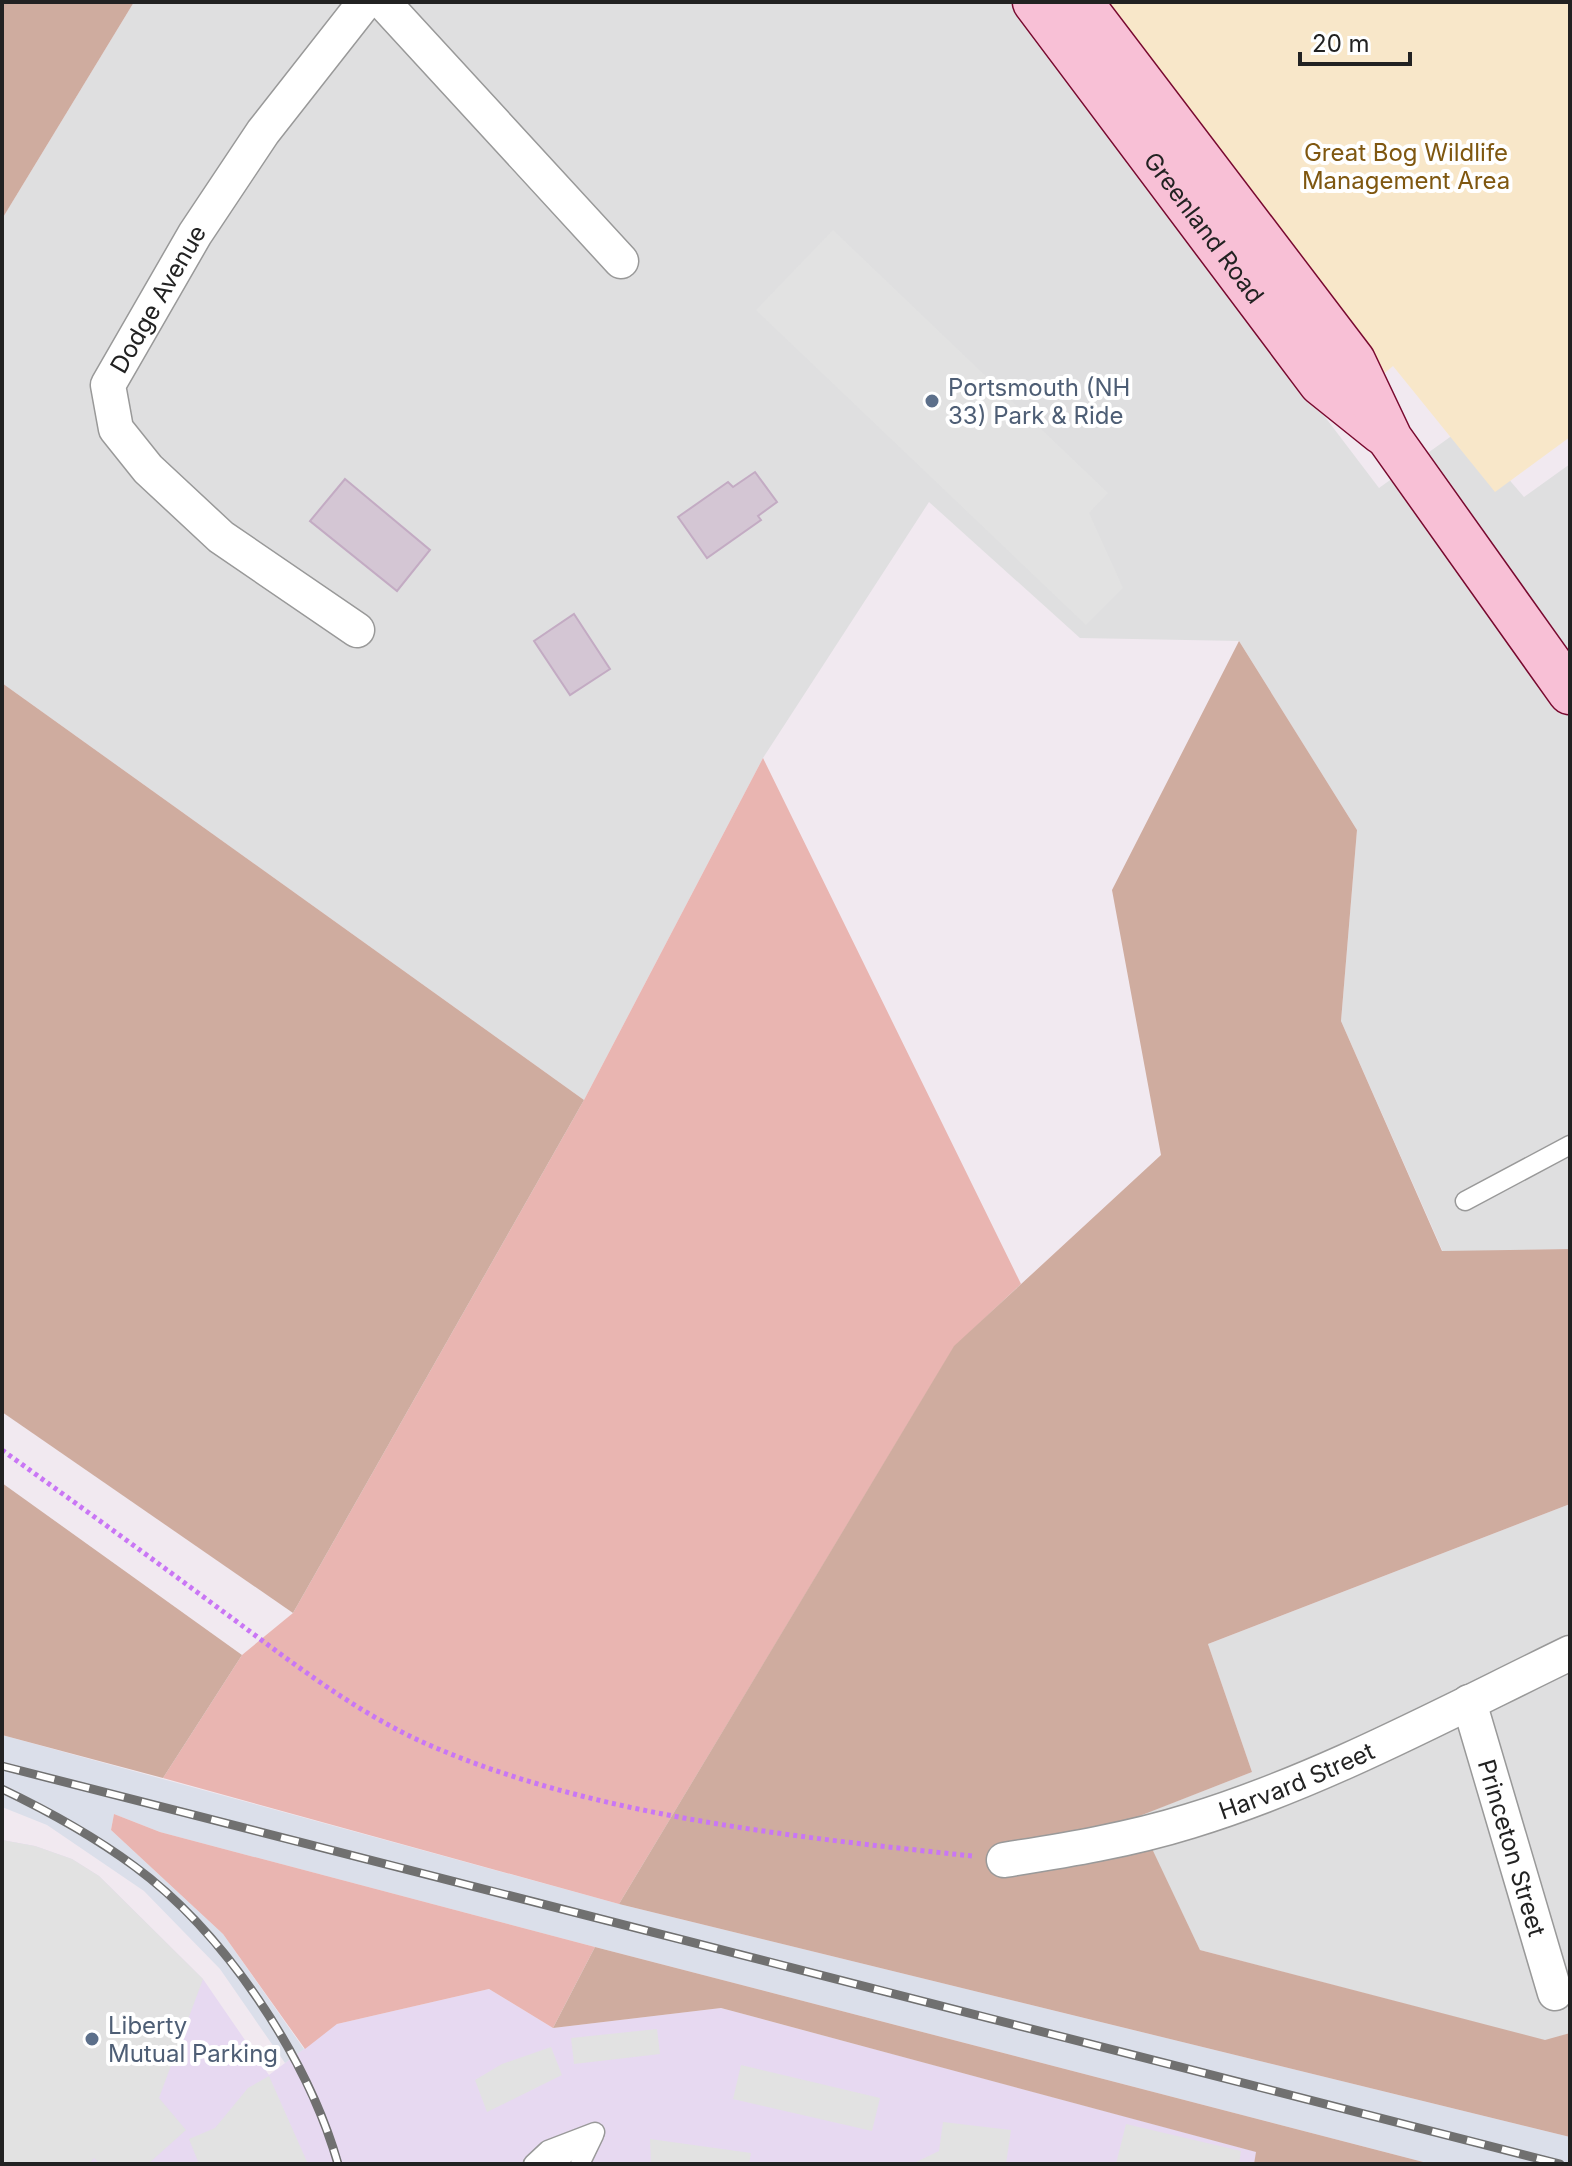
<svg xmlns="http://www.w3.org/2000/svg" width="1572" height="2166" font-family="Inter,sans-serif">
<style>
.residential{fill:#dfdfe0}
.commercial{fill:#e7d9f1}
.industrial{fill:#dbdfea}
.grass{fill:#e9b5b1}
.forest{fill:#cfac9f}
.park{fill:#f8e7c9}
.parking{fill:#e2e2e2}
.building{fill:#d4c6d4;stroke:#c3abc3;stroke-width:2}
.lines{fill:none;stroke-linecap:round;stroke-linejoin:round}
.service-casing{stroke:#999;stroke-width:21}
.minor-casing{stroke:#999;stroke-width:37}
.secondary-casing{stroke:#78092f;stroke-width:47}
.path{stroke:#c976f5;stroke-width:5;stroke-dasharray:4 4;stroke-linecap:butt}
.service{stroke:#fff;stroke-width:18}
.minor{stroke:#fff;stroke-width:34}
.secondary{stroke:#f8c0d6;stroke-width:44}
.rail-casing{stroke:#707070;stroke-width:9}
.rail{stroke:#fff;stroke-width:6;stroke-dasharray:18;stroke-linecap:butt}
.service-dot{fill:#5c6f8a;stroke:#fff;stroke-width:3}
.labels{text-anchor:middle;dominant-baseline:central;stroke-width:8;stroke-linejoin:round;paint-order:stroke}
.park-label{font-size:24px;fill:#7f5710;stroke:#fff}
.street-label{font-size:24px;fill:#222;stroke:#fff}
.service-label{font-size:24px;fill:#4e5e75;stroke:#fff;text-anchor:start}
</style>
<rect width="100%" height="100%" fill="#f1e9f0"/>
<g class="residential">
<path d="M134,2H1010L1379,488L1464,427L1524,497L1570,464V1249L1443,1252L1341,1021L1357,830L1239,641L1080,638L929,502L763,758L584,1100L2,683V219Z"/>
<path d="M1570,1504V2033L1546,2041L1200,1950L1136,1817L1252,1772L1208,1644Z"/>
</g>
<path class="commercial" d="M2,1840L35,1846L72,1859L99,1876L203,1979L269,2075L337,2024L489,1989L553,2028L721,2008L1257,2152L1254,2164H2Z"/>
<path class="industrial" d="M2,1735L619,1904L1570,2137V2164H1431L595,1947L160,1832L114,1814L111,1830L223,1934L304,2049L285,2063L220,1969L144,1891L47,1825L2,1807Z"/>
<g class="grass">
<path d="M763,758L1021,1284L954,1347L619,1904L163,1778L242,1655L293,1613L584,1100Z"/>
<path d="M114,1814L160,1832L595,1947L553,2028L489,1989L337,2024L305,2049L223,1934L111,1830Z"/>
</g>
<g class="forest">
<path d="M2,2H134L2,219Z"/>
<path d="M1239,641L1357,830L1341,1021L1442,1251L1570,1249V1504L1208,1644L1252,1772L1137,1817L1200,1950L1545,2040L1570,2033V2137L619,1904L954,1346L1161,1155L1112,890Z"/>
<path d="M2,683L584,1100L293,1613L2,1412Z"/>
<path d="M2,1483L242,1655L163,1778L2,1735Z"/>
<path d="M595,1947L1431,2164H1254L1256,2152L721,2008L553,2028Z"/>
</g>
<path class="park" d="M1055,2H1570V437L1495,492L1393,366L1374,382Z"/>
<g class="parking">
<path d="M833,230L1108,493L1089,513L1123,588L1086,625L756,310Z"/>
<path d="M2,1840L35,1846L72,1859L99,1876L203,1979L159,2098L186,2130L148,2164H100L94,2158L89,2164H2Z"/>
<path d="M657,2029L660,2054L574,2064L571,2038Z"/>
<path d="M551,2047L562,2075L487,2112L475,2080L502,2064Z"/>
<path d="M741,2065L880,2098L872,2131L733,2099Z"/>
<path d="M269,2076L308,2164H199L189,2139L215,2128L248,2088Z"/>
<path d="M943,2122L1011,2130L1006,2164H912L939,2151Z"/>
<path d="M1126,2124L1241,2151L1239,2164H1116Z"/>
<path d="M650,2139L751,2153L749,2164H651Z"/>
</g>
<g class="building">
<path d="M755,472L777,502L758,516L761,520L707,558L678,517L728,482L733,487Z"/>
<path d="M345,479L430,550L397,591L310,521Z"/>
<path d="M574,614L610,669L570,695L534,641Z"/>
</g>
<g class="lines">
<g class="service-casing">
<g id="service">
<path d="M1465,1201L1570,1145"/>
<path d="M533,2164L548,2150L595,2132"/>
<path d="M553,2164L577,2145"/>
<path d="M580,2164L594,2135"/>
</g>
</g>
<g class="minor-casing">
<g id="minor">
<path d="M383,2L621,261"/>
<path id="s1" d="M357,630L221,537L148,469L116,429L108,385L195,234L263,132L365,2"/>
<path id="s2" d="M1469,1702L1555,1993"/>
<path id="s3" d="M1004,1860C1067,1850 1129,1840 1190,1821C1321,1781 1446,1713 1570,1653"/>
</g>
</g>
<g class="secondary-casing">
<g id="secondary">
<path id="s4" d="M1035,2L1321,383L1382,432"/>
<path d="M1080,2L1353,361L1390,439L1570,692"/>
</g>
</g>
<path class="path" d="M2,1450C74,1502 146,1554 217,1607C281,1654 346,1706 418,1740C582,1815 793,1837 972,1856"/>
<use href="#service" class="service"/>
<use href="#minor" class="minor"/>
<use href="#secondary" class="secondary"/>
<g class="rail-casing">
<g id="rail">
<path d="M2,1766L1560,2164"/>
<path d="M2,1789C48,1811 92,1835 134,1866C224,1932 307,2056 338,2164"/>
</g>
</g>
<use href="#rail" class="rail"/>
</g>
<g class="service-dot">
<circle cx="932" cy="401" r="8"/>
<circle cx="92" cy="2039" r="8"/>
</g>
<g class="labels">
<g class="park-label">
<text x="1406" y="152">Great Bog Wildlife<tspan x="1406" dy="28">Management Area</tspan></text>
</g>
<g class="street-label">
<text stroke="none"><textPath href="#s4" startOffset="282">Greenland Road</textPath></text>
<text stroke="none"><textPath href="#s1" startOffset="460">Dodge Avenue</textPath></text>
<text stroke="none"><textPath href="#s3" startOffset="304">Harvard Street</textPath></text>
<text stroke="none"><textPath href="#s2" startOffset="152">Princeton Street</textPath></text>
</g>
<g class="service-label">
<text x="948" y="387">Portsmouth (NH<tspan x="948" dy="28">33) Park &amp; Ride</tspan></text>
<text x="108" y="2025">Liberty<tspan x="108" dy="28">Mutual Parking</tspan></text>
</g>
</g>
<rect width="1572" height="2166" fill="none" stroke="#222222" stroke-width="8"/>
<path d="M1300 52v12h110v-12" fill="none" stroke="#222222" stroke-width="4"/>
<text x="1312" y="52" font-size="24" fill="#222222" stroke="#ffffff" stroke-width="6" paint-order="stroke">20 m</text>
</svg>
